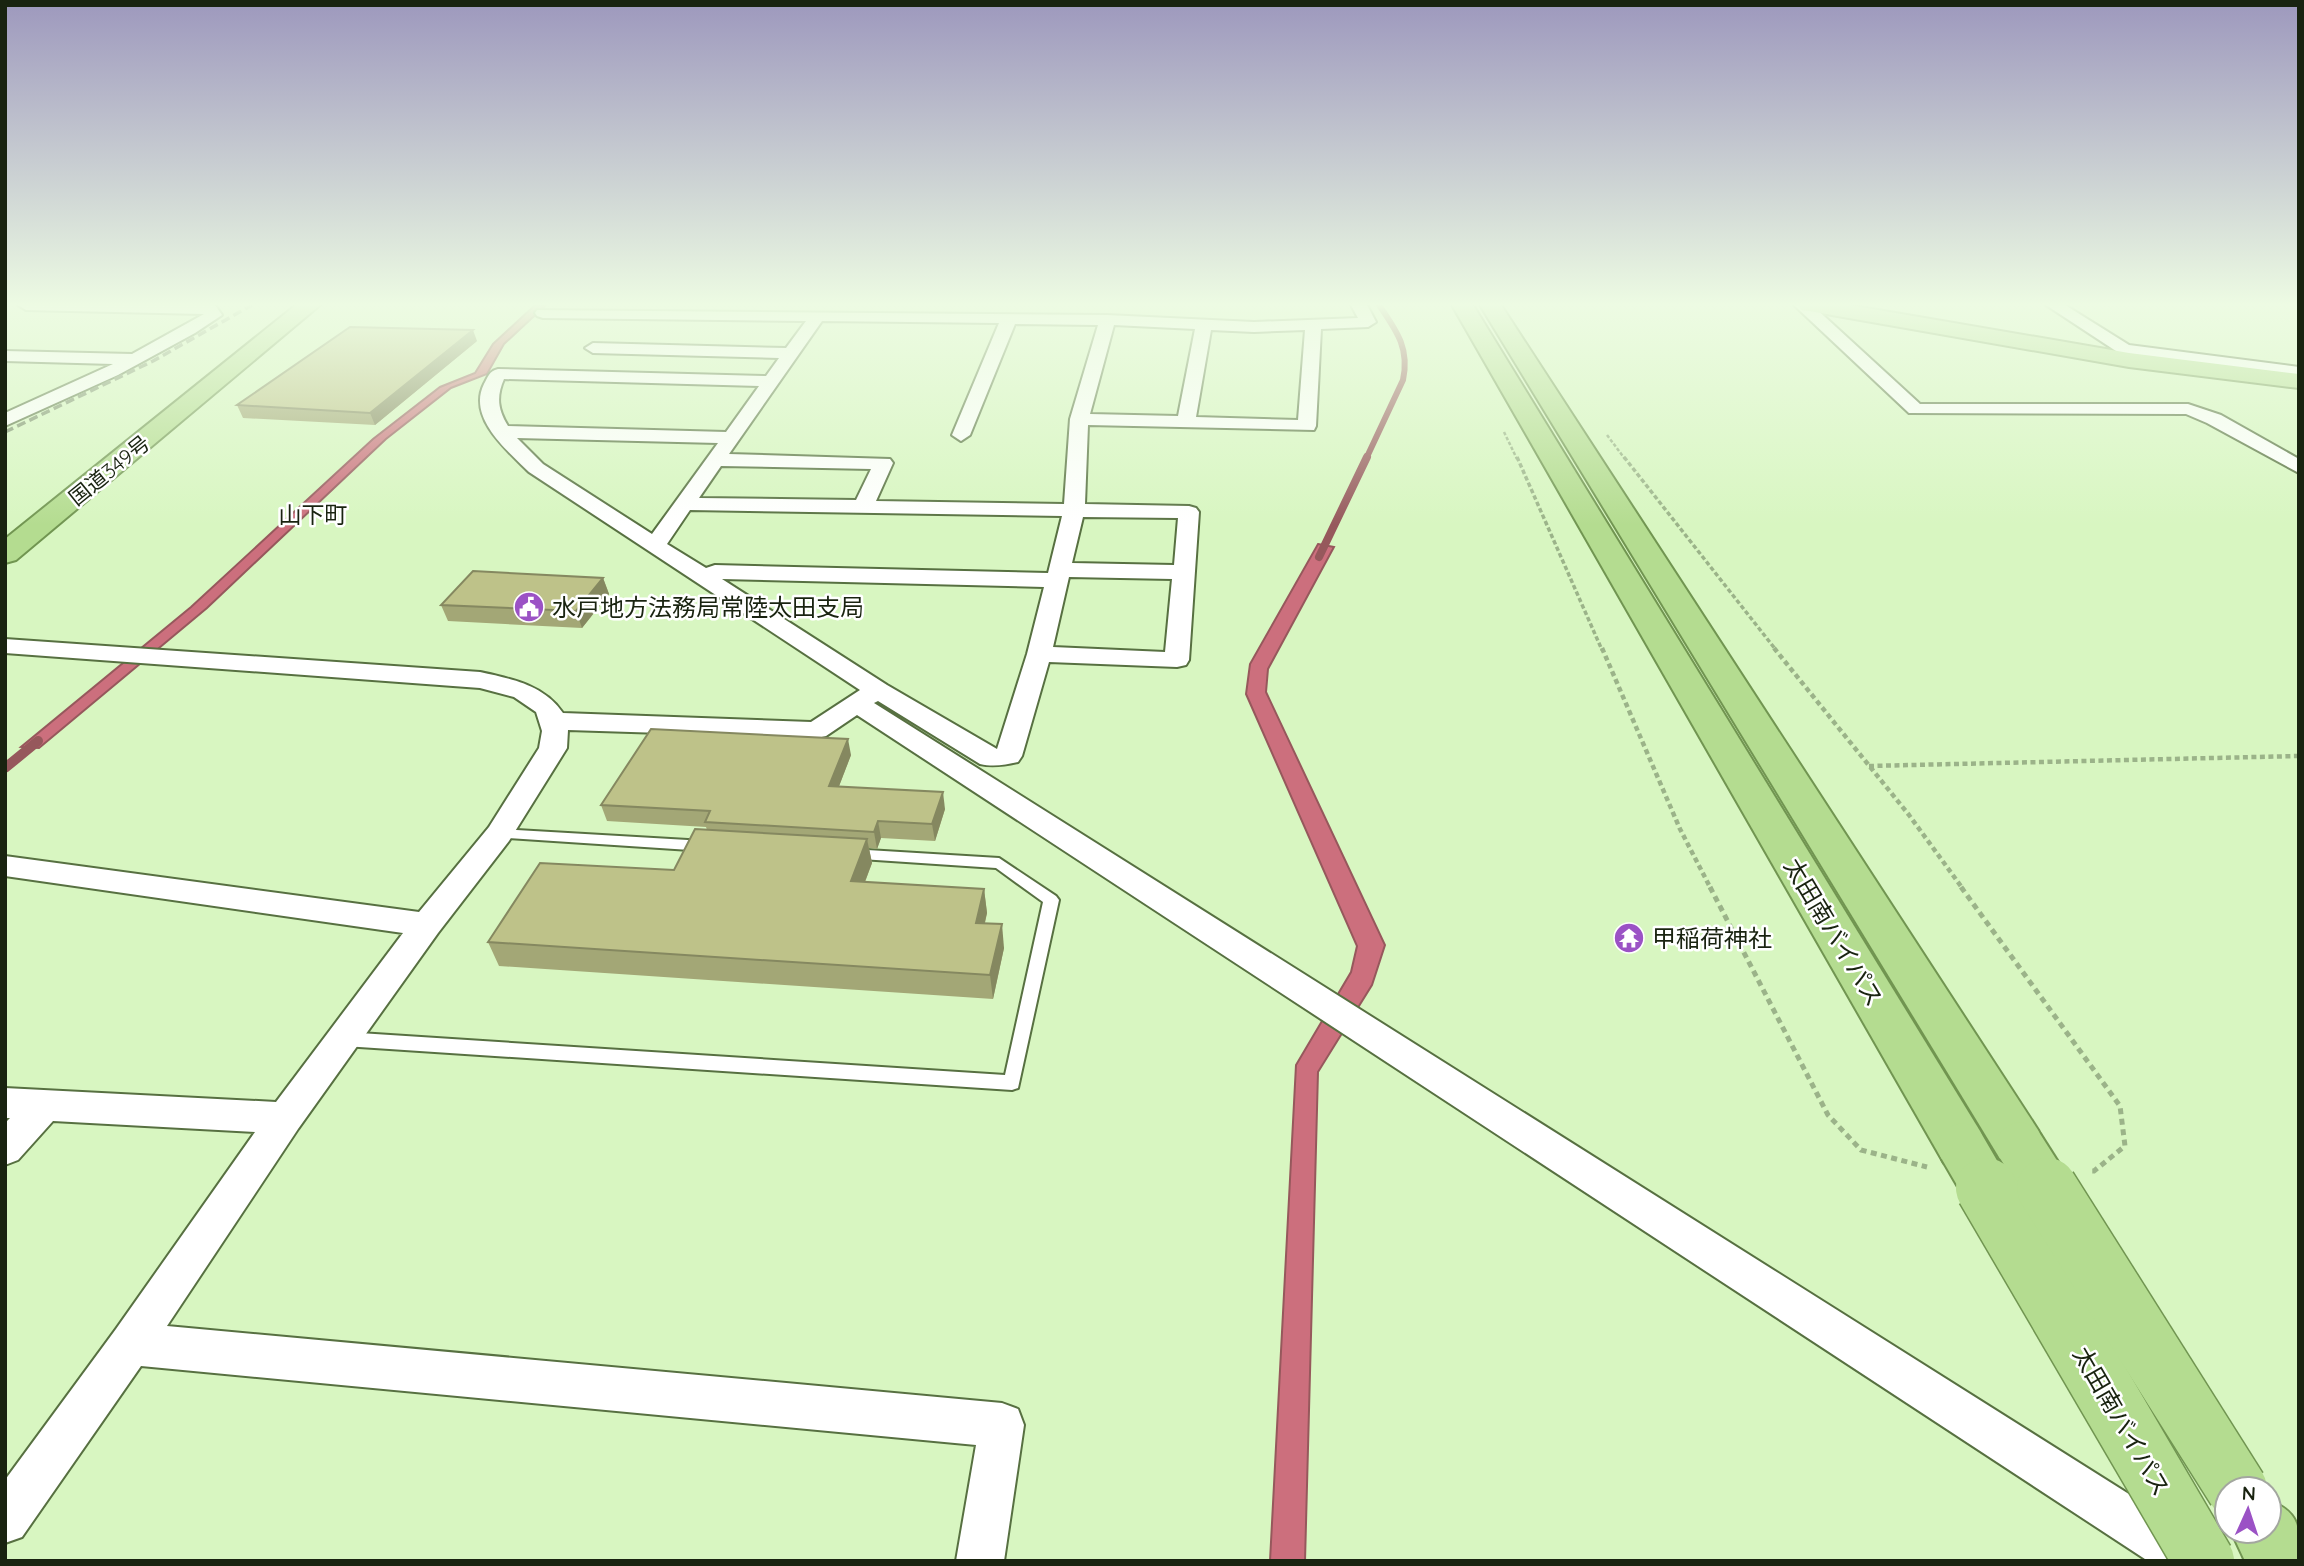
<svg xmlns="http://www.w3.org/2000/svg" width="2304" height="1566" font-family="Quicksand,'Noto Sans JP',sans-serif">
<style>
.water{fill:#cc6f7d;stroke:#96585c;stroke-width:2}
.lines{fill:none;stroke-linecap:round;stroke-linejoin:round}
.stream-far2{stroke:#96585c;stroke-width:6}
.stream-far1{stroke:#96585c;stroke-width:8}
.stream{stroke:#96585c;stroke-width:10}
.service-casing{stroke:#577041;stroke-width:4}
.minor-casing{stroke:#577041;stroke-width:4}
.trunk-casing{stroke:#719551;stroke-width:4}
.path-far3{stroke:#9bb389;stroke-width:2.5;stroke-dasharray:3.5 2;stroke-linecap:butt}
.path-far2{stroke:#9bb389;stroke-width:3.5;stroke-dasharray:4.5 2.5;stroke-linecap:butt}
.path-far1{stroke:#9bb389;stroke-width:4.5;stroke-dasharray:5 3.5;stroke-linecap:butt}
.path{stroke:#9bb389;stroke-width:5;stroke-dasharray:6 4.5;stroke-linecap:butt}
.service{fill:#fff;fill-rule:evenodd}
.minor{fill:#fff;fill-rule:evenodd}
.trunk{fill:#b4dc90;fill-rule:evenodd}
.rail{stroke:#798d69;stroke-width:3.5;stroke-dasharray:9 4.5;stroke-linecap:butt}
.trunk-bridge-far1-casing{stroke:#719551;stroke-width:51;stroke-linecap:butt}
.trunk-bridge-casing{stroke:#719551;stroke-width:63;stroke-linecap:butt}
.trunk-bridge-far1{stroke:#b4dc90;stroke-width:47}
.trunk-bridge{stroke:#b4dc90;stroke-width:60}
.wall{fill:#a3a776}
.shaded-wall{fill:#858860}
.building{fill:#bec289;stroke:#858860;stroke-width:2}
.labels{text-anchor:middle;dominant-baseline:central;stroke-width:5;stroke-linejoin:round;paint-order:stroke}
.far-street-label{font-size:21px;fill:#192310;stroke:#fff}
.far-quarter-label{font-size:23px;fill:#192310;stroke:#fff}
.poi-label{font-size:24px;fill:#192310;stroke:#fff;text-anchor:start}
.street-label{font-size:24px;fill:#192310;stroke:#fff}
</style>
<rect width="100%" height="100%" fill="#d8f6c1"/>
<g class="water">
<path d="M535,305H546L504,344L487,374L451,388L386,439L207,608L39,748L21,747L191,607L373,439L440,387L475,373L493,344Z"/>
<path d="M1318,544L1334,547L1268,669L1266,692L1385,945L1372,985L1318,1072L1305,1561H1270L1296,1065L1351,972L1357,946L1246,694L1250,664Z"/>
</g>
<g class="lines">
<path class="stream-far2" d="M1366,459L1403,380C1410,348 1396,330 1379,305"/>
<path class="stream-far1" d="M1319,557L1367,457"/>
<path class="stream" d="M5,768L38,741"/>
<g class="service-casing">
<g id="service">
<path d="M499,829L705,841L712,846L705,851L494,837L492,834Z"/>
<path d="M851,849L999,858L1056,896L1059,900L1018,1088L1012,1090L344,1046L338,1044L335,1039L338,1034L344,1032L1005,1075L1043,902L996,868L846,858L844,854Z"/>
</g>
</g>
<g class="minor-casing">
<g id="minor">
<path d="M18,305H215L222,315L195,333L118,375L5,426V413L113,364L5,361V351L132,354L204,314L26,310Z"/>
<path d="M1351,305H1367L1376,322L1368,327L1321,329L1316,426L1314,430L1088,425L1085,504L1189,506L1196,508L1199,512L1189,660L1186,665L1177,667L1049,662L1022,756L1018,762C1005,765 993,767 980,764L878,701L874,703L2205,1542L2211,1561H2148L857,715L826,736L817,738L568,730L567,748L509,841L438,933L298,1129L167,1326L1002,1403L1018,1409L1024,1425L1004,1561H956L976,1445L141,1366L22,1537L5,1543V1480L116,1329L255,1132L53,1121L18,1160L5,1165V1123L10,1118H5V1088L276,1102L403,933L5,876V856L419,912L489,827L539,748L542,731L536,712L514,697L480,688L5,653V639L480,672C512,679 544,685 563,713L811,722L860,690L529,472C508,451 467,418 484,384C488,377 489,371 498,369L766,376L779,358L593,353L585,348L593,343L786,348L806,321L543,318L537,316L535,313L537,310L1107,315L1254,322L1358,318ZM822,321L999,323L952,435L961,441L970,435L1015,324L1098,325L1070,419L1064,504L876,501L893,463L890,459L729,454ZM1114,325L1195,329L1178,416L1090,414ZM1211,330L1254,332L1305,330L1298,420L1196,417ZM504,379L759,386L726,432L508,426C498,410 496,397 504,379ZM517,438L718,443L652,534L543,464ZM721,466L871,469L856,500L699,498ZM690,510L1062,516L1048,573L715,565L706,568L667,544ZM1083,517L1178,518L1174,565L1072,563ZM1069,577L1172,579L1165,652L1053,647ZM722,579L1044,587L1027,654L997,749L887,685Z"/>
<path d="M1794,305H1812L1920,404H2188L2221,415L2299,459V473L2207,423L2186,414L1909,413Z"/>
<path d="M2046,305H2065L2129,345L2299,367V377L2119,353Z"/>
</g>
</g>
<g class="trunk-casing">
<g id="trunk">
<path d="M296,305H320L16,560L5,563V539Z"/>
<path d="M1452,305H1473L1980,1131L1988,1147L1980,1163L1962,1169L1944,1163Z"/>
<path d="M1480,305H1501L2038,1130L2046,1146L2038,1162L2020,1168L2002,1162Z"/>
<path d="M1799,305H1849L2129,353L2299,374V388L2129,367L1809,311L1801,310Z"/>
<path d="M2269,1500C2302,1514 2299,1529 2299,1561H2245L2231,1531H2269Z"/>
</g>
</g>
<g class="path-far3">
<path d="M1504,432L1517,459"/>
<path d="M1607,435L1625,459"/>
</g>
<g class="path-far2">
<path d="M1517,457L1602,650"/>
<path d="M1624,457L1776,650"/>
</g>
<g class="path-far1">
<path d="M1602,648L1680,829L1711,889"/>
<path d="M1774,648L1909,815L1963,889"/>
<path d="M1869,766L2299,756"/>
</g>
<g class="path">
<path d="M1710,887L1828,1115L1861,1150L1927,1167"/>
<path d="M1961,887L2120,1106L2125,1146L2094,1171H2090"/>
</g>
<use href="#service" class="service"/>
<use href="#minor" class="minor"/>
<use href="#trunk" class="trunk"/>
<path class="rail" d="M5,432L153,361L252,305"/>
<g class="trunk-bridge-far1-casing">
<g id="trunk-bridge-far1">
<path d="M2020,1146L2048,1190"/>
<path d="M1962,1147L1987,1190"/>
</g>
</g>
<g class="trunk-bridge-casing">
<g id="trunk-bridge">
<path d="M1986,1188L2204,1561"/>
<path d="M2047,1188L2237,1489"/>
</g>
</g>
<use href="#trunk-bridge-far1" class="trunk-bridge-far1"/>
<use href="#trunk-bridge" class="trunk-bridge"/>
</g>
<g class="wall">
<path d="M477,341L375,425L243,418L237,405Z"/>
<path d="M603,578L609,594L582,628L448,621L441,605Z"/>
<path d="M851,755L839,786L945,809L935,841L881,838L877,849L869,848L872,863L865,882L984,889L987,913L985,923L1004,948L993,999L499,966L488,942L674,870L707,830L706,827L607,821L601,805Z"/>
</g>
<g class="shaded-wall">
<path d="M473,330L477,341L375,425L370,413Z"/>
<path d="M603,578L609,594L582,628L576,611Z"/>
<path d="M848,739L851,755L833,802L829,786Z"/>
<path d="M943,792L945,809L935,841L932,824Z"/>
<path d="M878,821L881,838L877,849L874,832Z"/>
<path d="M867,839L872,863L856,905L851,881Z"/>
<path d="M984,889L987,913L979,946L976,923Z"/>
<path d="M1002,924L1004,948L993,999L990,975Z"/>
</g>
<g class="building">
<path d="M350,327L473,330L370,413L237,405Z"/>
<path d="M473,571L603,578L576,611L441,605Z"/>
<path d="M651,729L848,739L829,786L943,792L932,824L878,821L874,832L705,822L710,811L601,805Z"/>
<path d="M695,829L867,839L851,881L984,889L976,923L1002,924L990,975L488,942L540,863L674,870Z"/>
</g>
<linearGradient id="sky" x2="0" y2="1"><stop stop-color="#9d98bd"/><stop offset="0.58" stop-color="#edfbe3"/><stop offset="1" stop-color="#edfbe3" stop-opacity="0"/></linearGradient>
<rect width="2304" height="525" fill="url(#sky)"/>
<defs>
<g id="civic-disc" transform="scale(1.575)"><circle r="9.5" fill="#9b52c5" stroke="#fff"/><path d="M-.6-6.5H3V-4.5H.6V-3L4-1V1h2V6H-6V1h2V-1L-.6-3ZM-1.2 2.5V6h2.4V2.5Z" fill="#fff"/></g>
<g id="temple-disc" transform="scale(1.575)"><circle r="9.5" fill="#9b52c5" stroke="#fff"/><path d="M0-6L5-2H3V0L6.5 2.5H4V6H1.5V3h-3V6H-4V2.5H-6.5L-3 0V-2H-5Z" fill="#fff"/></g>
</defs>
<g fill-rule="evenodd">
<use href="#civic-disc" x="529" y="607"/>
<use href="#temple-disc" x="1629" y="938"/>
</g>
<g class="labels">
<g class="far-street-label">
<text transform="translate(109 470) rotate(-39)">国道349号</text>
</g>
<g class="far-quarter-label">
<text x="313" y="514">山下町</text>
</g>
<g class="poi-label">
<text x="552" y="607">水戸地方法務局常陸太田支局</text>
<text x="1652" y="938">甲稲荷神社</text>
</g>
<g class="street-label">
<text transform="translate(1834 932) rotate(59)">太田南バイパス</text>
<text transform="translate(2122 1421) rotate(60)">太田南バイパス</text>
</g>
</g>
<rect width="2304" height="1566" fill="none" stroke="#192310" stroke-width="14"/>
<g transform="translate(2248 1510) rotate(3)"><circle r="33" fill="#ffffff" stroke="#a3a79f" stroke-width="2"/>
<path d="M0-5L12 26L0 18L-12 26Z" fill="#9b52c5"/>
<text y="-10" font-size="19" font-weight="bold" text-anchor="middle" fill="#192310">N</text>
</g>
</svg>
